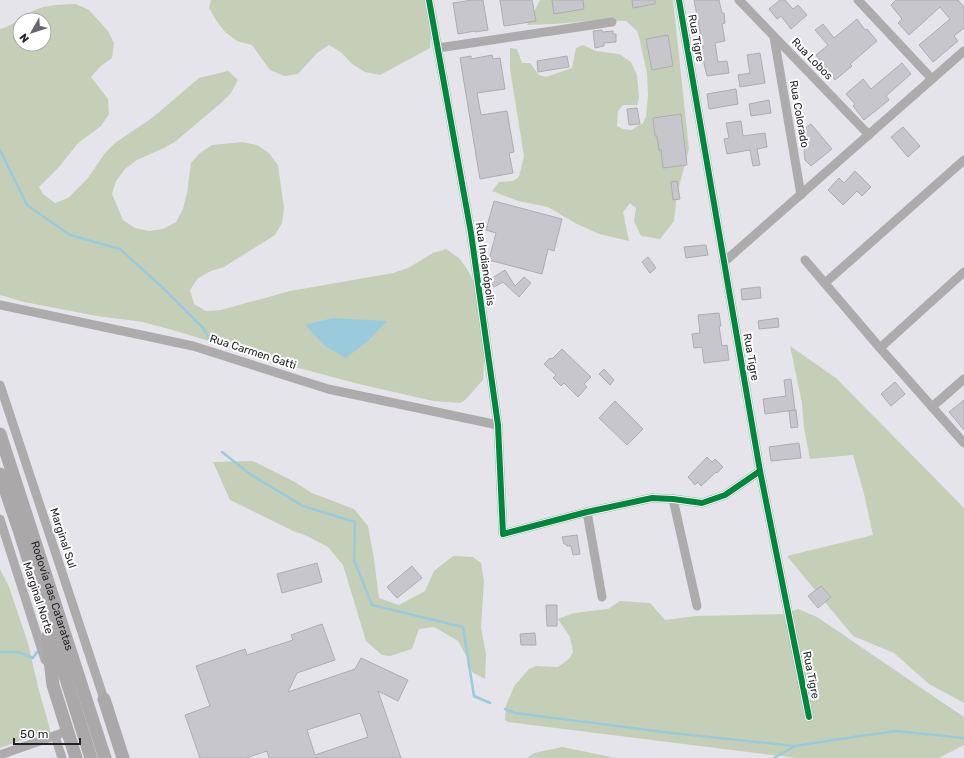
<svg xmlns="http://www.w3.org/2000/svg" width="964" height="758" font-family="Rubik,sans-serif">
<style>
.green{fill:#c5cfb7;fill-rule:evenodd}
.water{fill:#9acbdd}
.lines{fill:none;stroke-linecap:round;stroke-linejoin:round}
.stream{stroke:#9acbdd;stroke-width:2.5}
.building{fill:#c7c6cc;stroke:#adacb1;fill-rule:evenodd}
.minor{stroke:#adabac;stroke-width:9}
.highway{stroke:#aba8aa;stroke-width:13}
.cycleway-casing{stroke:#fff;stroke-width:8}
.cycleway{stroke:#00873e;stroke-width:6}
.labels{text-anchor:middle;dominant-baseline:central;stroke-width:4;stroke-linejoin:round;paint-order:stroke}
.street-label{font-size:11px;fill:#232227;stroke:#fff}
</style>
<rect width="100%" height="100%" fill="#e5e4ea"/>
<g class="green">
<path d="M211,0H425L431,31L430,48L380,75L365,72L352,64L342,53L329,45L317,53L298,74L284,76L270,70L252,45L237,41L225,32L216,20L209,8Z"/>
<path d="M540,0H673L689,149L677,194L674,221L660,239L641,236L634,221L636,208L630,203L623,212L629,241L599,234L575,223L548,207L518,201L492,191L499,182L513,181L519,177L524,156L510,69V48L517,49L522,63H530L539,75L546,77L572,68L576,48L583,45L596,51L619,54L631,62L637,75L639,98L637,105H623L618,111L617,126L623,129L631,130L643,123L646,117L648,96L647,73L639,37L637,31L626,21L597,20L555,24L527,25Z"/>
<path d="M76,4L89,10L108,31L114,43L112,58L101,66L91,77L108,99L109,114L101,126L78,143L60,166L39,187L43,194L55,203L68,198L88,178L105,153L115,143L152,118L199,78L228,71L238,80L231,93L221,103L176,141L164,148L137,160L125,169L116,181L112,194L123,220L135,228L149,231L163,229L176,222L183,209L187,193L191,163L200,153L212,145L242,142L257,145L269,153L278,165L284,208L282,223L275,235L224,267L211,271L198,278L190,290L194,304L206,311L221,310L290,291L393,273L408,268L433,253L446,249L459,258L467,269L474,282L485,350L483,380L465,400L460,403L433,401L359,384L291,366L176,331L143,322L97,316L24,302L0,295V29C13,26 21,17 33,11C47,4 61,5 76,4ZM20,20H44V44H20Z"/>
<path d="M790,346L836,378L964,508V703L929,684L894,653L853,636L787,556L873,535L864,494L853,455L810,459L804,428L802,403Z"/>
<path d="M253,461L293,481L312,493L354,509L368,526L374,559L379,598L399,605L425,591L434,571L453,556L473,557L481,563L484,581L481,627L486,654L485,679L472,672L467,657L458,641L434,627L419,629L412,649L390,656L382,655L366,641L343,565L328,547L305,535L293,531L275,522L230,500L213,462Z"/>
<path d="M0,569L9,587L28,643L38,687L50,729V734L36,735L0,748Z"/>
<path d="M620,601L650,603L665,620L696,616L786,614L798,609L817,617L964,717V745L939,758H796L508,722L505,720L506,705L515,685L529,669L536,666L558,667L570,658L573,652L570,637L558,619L574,613L608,609Z"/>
<path d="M562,747L616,758H527L534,753Z"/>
</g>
<path class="water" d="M333,318L387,321L368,341L346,358L326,347L305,325Z"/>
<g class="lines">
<g class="stream">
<path d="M0,150L27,205L70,235L120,249L162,287L202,327L212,342"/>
<path d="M222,452L250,474L303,506L355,522L354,560L372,605L463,627L474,696L490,703"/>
<path d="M0,652H18L33,658L37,652"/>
<path d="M505,709L515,713L672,733L795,746"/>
<path d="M774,758L795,746L853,737L896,731L964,738"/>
</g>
</g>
<g class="building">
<path d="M472,0H483L488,30L475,32V31L458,34L453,3Z"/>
<path d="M500,0H532L536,21L504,26Z"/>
<path d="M552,0H583L584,9L554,14Z"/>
<path d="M632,0H655V4L633,8Z"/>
<path d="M694,0H719L722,13H724L725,23L722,24L725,41L715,43L718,62L727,61L729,73L707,76L700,47H703Z"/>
<path d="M780,0H785L793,9L798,5L807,15L791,29L781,16L777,19L769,9Z"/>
<path d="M896,0H958L964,7V28L954,36L958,41L933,62L919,45L950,19L940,7L909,35L898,23L902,19L891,5Z"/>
<path d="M857,19L865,30L867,29L877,41L850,64L852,66L835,80L816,55L828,45L815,30L823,24L834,38Z"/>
<path d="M602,30V32L613,31V34H616V42L604,43V46L595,48L593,31Z"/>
<path d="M668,35L673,66L652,70L646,39Z"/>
<path d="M760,53L765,83L740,87L738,75L750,73L747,55Z"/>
<path d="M492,55L493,59L500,58L505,89L477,93L481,115L507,111L514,152L509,153L513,173L480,179L460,58L471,56V59Z"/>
<path d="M567,56L569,67L538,72L537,61Z"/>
<path d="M902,63L911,74L886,96L889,100L864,120L853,106L855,104L846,94L863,79L871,89Z"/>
<path d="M736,89L738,104L709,109L707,94Z"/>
<path d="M769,100L771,113L751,116L749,104Z"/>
<path d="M637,108L640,124L629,125L627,109Z"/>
<path d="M681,114L687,165L663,168L661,150H659L657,136H655L653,118Z"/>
<path d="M741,121L743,136L765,133L767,147L757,149L760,165L753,166L750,150L727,154L724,139L729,138L726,123Z"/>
<path d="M811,124L832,149L811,166L805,160L802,130Z"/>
<path d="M903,127L920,146L908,157L891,137Z"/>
<path d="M855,171L871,187L862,196L857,191L843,205L828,190L839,178L844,183Z"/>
<path d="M677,181L680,199L673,200L671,182Z"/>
<path d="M494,201L562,219L554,251L548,249L542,274L489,260L496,233L486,230Z"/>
<path d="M706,245L708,255L686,258L684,247Z"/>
<path d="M648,257L656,268L650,273L642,262Z"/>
<path d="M505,270L515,286L524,277L531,283L519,297L503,282L494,287L489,280Z"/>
<path d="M760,287L761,298L742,300L741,289Z"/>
<path d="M719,313L721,326H719L722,346L727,345L729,360L704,363L702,347L694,348L692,334L700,333L698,315Z"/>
<path d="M778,318L779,327L759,329L758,321Z"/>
<path d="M562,349L591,377L584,384L587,387L578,397L564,383L561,386L553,378L556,375L544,364L550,358L552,359Z"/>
<path d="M604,369L614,380L610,385L599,374Z"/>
<path d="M791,379L795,410L765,414L763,399L786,396L784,380Z"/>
<path d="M895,382L905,394L891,406L881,394Z"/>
<path d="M964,400V430L949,412Z"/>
<path d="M615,401L643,429L627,445L599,418Z"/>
<path d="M796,410L798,427L791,428L789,411Z"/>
<path d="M799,443L801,458L771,461L769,447Z"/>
<path d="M707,457L712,462L715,459L723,467L717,473L716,472L701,486L698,482L695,485L688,477Z"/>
<path d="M577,535L580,554L573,555L571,546H567L566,544H564L562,537Z"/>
<path d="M317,563L322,582L282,593L277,574Z"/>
<path d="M412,566L422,578L397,598L387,587Z"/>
<path d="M821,586L831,597L818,608L808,596Z"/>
<path d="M546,605H557V626H547Z"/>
<path d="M322,624L335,660L297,673L288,692L355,669L361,658L408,680L398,701L378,691L401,758H269L267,751L246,758H200L185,715L210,706L196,666L245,649L247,655L293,640L291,635ZM360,713L368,737L315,755L307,730Z"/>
<path d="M535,633L536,645H521L520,634Z"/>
</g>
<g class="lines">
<g class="minor">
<path d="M429,0L471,233L498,425L503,534L587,512L652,498L673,499L702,503L725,495L760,471"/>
<path d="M679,0L760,471L809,717"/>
<path d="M739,0L869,135"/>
<path d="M858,0L932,79"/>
<path d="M774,37L801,195"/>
<path d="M438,48L612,22"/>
<path d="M805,260L880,348L964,443"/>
<path d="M724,262L964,51"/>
<path d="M825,283L964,160"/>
<path d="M0,305L193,346L328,389L498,425"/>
<path d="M880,348L964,272"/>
<path d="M0,385L104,699"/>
<path d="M932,407L964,379"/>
<path d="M673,499L697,606"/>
<path d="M587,512L602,597"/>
<path d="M0,519L45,660"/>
<path d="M55,736L62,758"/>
<path d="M0,755L68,731"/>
</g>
<g class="highway">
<path id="s1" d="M0,434L105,758"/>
<path d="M0,474L19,530L91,758"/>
<path d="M47,637L53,685L76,758"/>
<path d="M104,699L123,758"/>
</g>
<g class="cycleway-casing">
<g id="cycleway">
<path d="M429,0L471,233L498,425L503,534L587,512L652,498L673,499L702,503L725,495L760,471"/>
<path d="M679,0L760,471L809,717"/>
</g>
</g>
<use href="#cycleway" class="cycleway"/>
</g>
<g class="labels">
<g class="street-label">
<text transform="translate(696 38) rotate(80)">Rua Tigre</text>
<text transform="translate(812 59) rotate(46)">Rua Lobos</text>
<text transform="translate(799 114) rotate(80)">Rua Colorado</text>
<text transform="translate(485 264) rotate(82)">Rua Indianópolis</text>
<text transform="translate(253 352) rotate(18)">Rua Carmen Gatti</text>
<text transform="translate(751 357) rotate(80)">Rua Tigre</text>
<text transform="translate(63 538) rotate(72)">Marginal Sul</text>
<text stroke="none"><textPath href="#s1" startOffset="170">Rodovía das Cataratas</textPath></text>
<text transform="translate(38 598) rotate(72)">Marginal Norte</text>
<text transform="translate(811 675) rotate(79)">Rua Tigre</text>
</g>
</g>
<g transform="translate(32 32) rotate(231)"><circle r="19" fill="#ffffff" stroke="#a7a7a9"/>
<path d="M0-3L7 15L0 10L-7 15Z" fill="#67666b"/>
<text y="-6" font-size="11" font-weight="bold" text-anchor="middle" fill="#232227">N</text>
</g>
<path d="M14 738v6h66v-6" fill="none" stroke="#232227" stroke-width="2"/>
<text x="20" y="738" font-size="12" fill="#232227" stroke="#ffffff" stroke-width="3" paint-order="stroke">50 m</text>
</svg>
